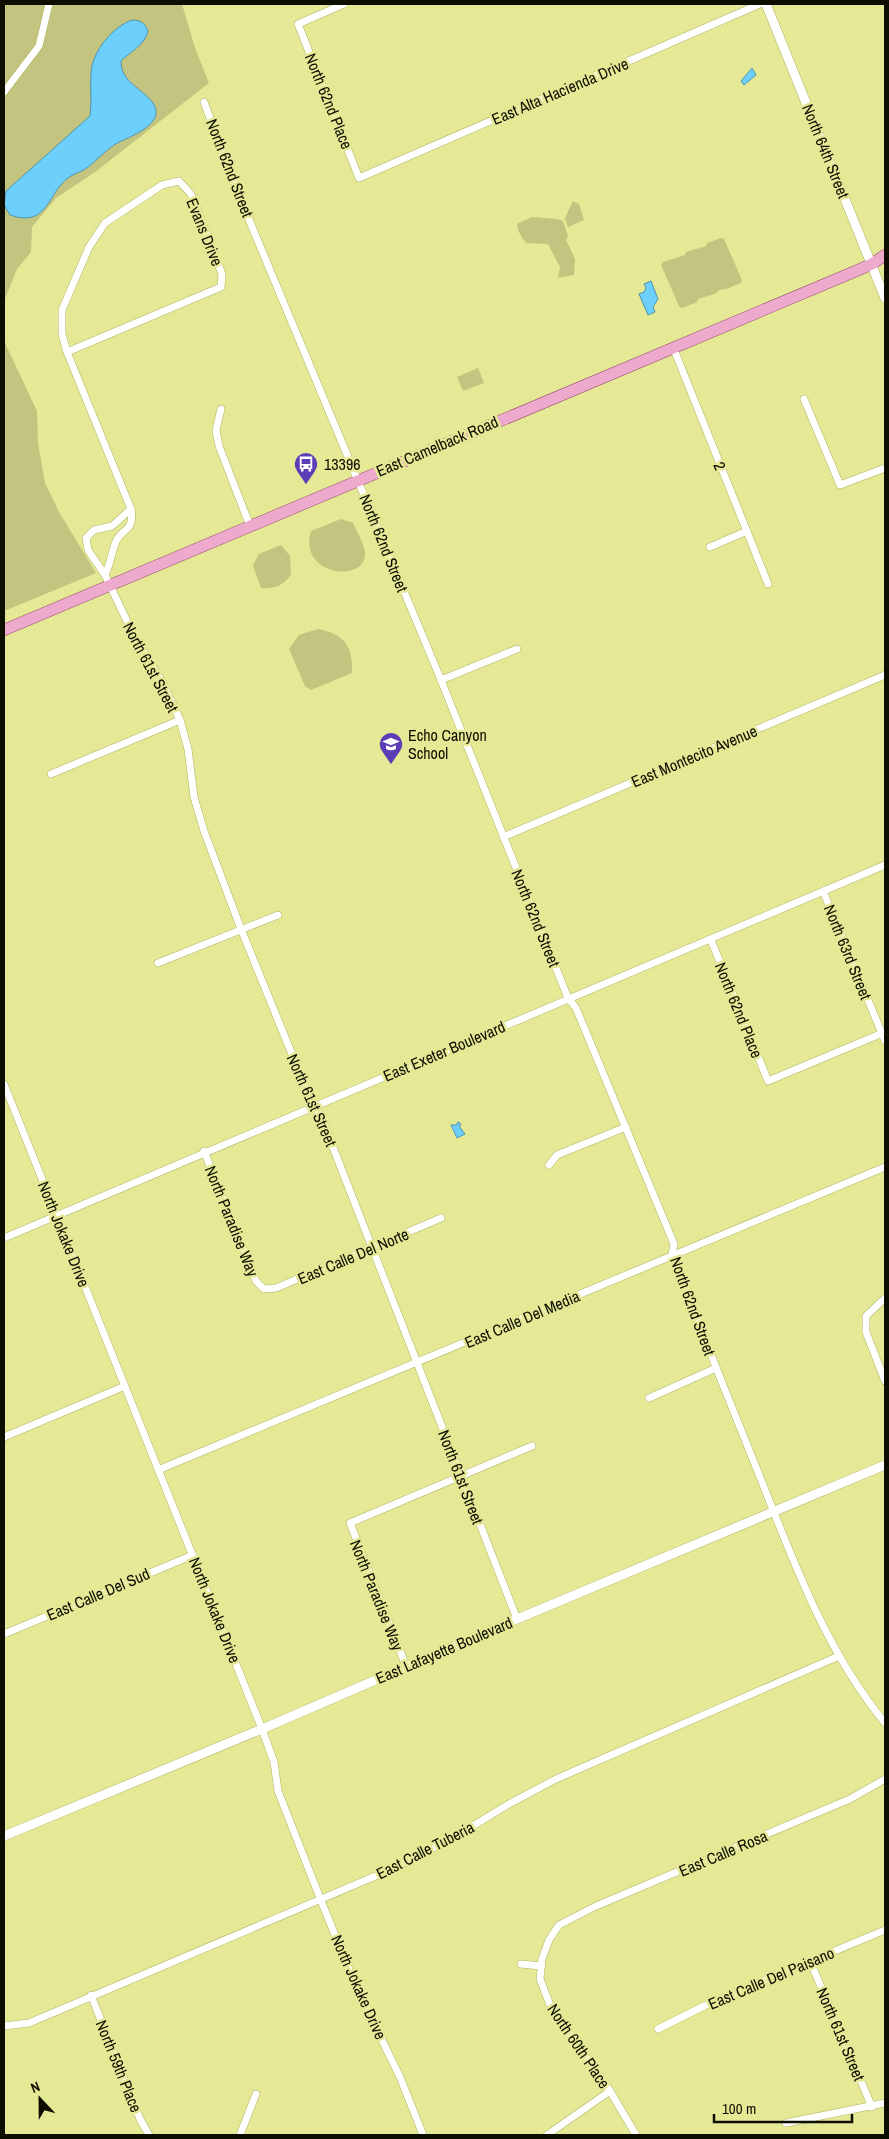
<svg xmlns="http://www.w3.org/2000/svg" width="889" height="2139" font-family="'Archivo Narrow',sans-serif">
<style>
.green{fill:#c2c47f}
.water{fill:#6dcffb;stroke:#5095b0}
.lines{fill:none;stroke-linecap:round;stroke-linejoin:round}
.minor-casing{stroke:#b2b462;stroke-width:8}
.tertiary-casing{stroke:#b2b462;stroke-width:10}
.primary-casing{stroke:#974f6f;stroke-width:12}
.minor{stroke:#fff;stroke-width:7}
.tertiary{stroke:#fff;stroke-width:9}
.primary{stroke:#edaacd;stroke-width:11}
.labels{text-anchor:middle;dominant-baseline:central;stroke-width:5;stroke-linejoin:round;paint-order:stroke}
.street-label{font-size:16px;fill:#0e0e00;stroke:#e5e895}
.poi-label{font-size:16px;fill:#0e0e00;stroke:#e5e895;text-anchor:start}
</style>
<rect width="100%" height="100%" fill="#e5e895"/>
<g class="green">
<path d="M4,4H182L195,48L209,83L95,172L56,198L32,227L31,252L17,269L4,301Z"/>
<path d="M573,201L579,204L584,220L568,227L565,218Z"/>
<path d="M532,217L557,219L563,221L568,236L566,240L575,259L574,275L558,278L560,267L548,244L526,243C522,238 517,230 517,224Z"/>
<path d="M721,238L724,239L742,280L741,283L726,289L719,290L717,293L698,299L697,302L682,308L679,306L661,265L663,262L685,255L686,252L706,246L707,243Z"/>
<path d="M4,341L37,411L38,443L45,483L59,512L96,573L4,611Z"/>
<path d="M478,368L484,383L463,391L457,377Z"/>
<path d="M341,519L353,523C357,532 366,547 365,556C362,583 298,575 311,531Z"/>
<path d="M281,545L290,556L291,575C282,586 275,589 261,588L253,565L259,554Z"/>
<path d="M318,629C344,634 353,646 352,673L311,690L305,686L289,649L299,635Z"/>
</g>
<g class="water">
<path d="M132,20C140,20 145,23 148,31C145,45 131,51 121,61C120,87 157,93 156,113C155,129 125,138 114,145C105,151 97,160 88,167C83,171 76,173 71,176C47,190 50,229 10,215L4,205L6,191L90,116C92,100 90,88 91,73C92,52 112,27 132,20Z"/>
<path d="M752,68L756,75L744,85L741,81Z"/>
<path d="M651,281L658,299L653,307L655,312L648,315L639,294L644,292L646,288L644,284Z"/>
<path d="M459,1122L461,1125L459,1126L465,1134L457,1138L451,1125H457V1123Z"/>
</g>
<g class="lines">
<g class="minor-casing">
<g id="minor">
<path d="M344,4L298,24L359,178L760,4"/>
<path d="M4,92L39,46L49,4"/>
<path d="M204,102L235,186L441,680L568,998L576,1008L674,1244L672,1255C701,1330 730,1403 760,1477C794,1563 826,1651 885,1723"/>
<path d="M673,347L768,584"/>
<path d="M67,352L221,287L222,274L191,194L179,181L162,185L105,223L89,247L62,310V334L67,352L131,509C135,534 120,527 115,544C111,555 110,565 105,575"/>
<path d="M804,399L840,485L885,468"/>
<path d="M221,409L216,430L219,446L250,526"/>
<path d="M131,509L112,526L94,530L86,538L88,550L105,575L135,638L162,681L180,720L188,749L194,797L204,831L241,929L313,1106L320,1114L517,1619"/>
<path d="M710,547L747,531"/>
<path d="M441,680L517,649"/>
<path d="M51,774L180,720"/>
<path d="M503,837L885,675"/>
<path d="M823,891L885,1041"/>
<path d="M711,940L768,1081L885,1032"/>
<path d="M158,963L278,915"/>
<path d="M4,1084L262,1729L274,1762L278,1791L320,1898L357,1989L400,2077L423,2135"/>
<path d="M204,1151L256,1281L264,1289L276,1288L441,1218"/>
<path d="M549,1165L557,1155L626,1127"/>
<path d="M4,1238L885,865"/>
<path d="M885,1298L866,1316V1332L885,1381"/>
<path d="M649,1398L716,1368"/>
<path d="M4,1437L125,1386"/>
<path d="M158,1470L885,1167"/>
<path d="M4,1634L193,1555"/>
<path d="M406,1666L350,1523L532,1446"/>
<path d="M810,1961L872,2107"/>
<path d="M521,1964L541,1966"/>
<path d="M91,1995L140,2119L149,2135"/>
<path d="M4,2026L29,2023L392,1869L451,1839L509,1804L556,1779L839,1656"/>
<path d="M658,2029L710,2003L885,1930"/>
<path d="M786,2123L885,2103"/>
<path d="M240,2135L256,2094"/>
<path d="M547,2135L610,2091"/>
<path d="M636,2135L610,2091L550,2005L540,1979L542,1959L549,1940L559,1925L596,1906L850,1799L885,1779"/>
</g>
</g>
<g class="tertiary-casing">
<g id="tertiary">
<path d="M766,4L885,298"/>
<path d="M4,1836L262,1729L517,1619L885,1465"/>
</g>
</g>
<g class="primary-casing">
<path id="primary" d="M4,630L856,271L872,264L885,255"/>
</g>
<use href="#minor" class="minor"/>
<use href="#tertiary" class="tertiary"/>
<use href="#primary" class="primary"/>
</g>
<defs>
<g id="bus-pin" transform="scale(1.25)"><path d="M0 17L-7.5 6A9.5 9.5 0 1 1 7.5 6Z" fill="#5c3db5" stroke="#e5e895"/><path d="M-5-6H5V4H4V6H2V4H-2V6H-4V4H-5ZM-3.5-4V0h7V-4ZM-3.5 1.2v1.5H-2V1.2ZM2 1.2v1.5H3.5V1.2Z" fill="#fff"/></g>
<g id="school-pin" transform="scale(1.25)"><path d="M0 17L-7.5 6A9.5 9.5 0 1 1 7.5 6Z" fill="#5c3db5" stroke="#e5e895"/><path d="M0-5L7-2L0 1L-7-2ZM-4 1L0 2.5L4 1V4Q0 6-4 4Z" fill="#fff"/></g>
</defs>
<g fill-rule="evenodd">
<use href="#bus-pin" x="306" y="464"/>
<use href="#school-pin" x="391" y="744"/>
</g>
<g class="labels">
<g class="street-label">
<text transform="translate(560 91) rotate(-23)">East Alta Hacienda Drive</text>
<text transform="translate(329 101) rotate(68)">North 62nd Place</text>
<text transform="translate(826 151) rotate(68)">North 64th Street</text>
<text transform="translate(230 168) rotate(69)">North 62nd Street</text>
<text transform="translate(205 232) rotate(68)">Evans Drive</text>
<text transform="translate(437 446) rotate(-23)">East Camelback Road</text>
<text transform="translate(720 466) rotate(68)">2</text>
<text transform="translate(384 543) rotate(68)">North 62nd Street</text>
<text transform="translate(151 667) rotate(62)">North 61st Street</text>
<text transform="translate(694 756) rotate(-23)">East Montecito Avenue</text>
<text transform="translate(536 918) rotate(68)">North 62nd Street</text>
<text transform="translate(848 952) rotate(68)">North 63rd Street</text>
<text transform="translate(739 1010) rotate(68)">North 62nd Place</text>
<text transform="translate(444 1051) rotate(-23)">East Exeter Boulevard</text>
<text transform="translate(312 1100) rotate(66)">North 61st Street</text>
<text transform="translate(232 1221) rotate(68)">North Paradise Way</text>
<text transform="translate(64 1234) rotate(68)">North Jokake Drive</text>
<text transform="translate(353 1256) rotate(-23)">East Calle Del Norte</text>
<text transform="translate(693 1306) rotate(70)">North 62nd Street</text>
<text transform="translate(522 1319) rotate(-23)">East Calle Del Media</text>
<text transform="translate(461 1477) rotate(69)">North 61st Street</text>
<text transform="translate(98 1594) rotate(-23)">East Calle Del Sud</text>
<text transform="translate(377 1595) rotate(68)">North Paradise Way</text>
<text transform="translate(215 1610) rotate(68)">North Jokake Drive</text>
<text transform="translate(444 1650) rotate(-23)">East Lafayette Boulevard</text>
<text transform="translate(425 1850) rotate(-27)">East Calle Tuberia</text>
<text transform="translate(723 1853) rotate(-23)">East Calle Rosa</text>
<text transform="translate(771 1978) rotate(-23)">East Calle Del Paisano</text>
<text transform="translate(359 1987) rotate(66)">North Jokake Drive</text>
<text transform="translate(841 2034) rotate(67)">North 61st Street</text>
<text transform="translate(579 2046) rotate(56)">North 60th Place</text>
<text transform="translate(119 2066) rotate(68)">North 59th Place</text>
</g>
<g class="poi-label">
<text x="324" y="464">13396</text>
<text x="408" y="735">Echo Canyon<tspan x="408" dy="18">School</tspan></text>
</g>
</g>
<rect width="889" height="2139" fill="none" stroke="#0e0e00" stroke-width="10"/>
<g transform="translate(40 2099) rotate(338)" stroke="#e5e895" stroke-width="4" paint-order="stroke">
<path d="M0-4L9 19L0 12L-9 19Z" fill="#0e0e00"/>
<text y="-8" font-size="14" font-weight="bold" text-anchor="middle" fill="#0e0e00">N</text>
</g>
<path d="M714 2114v8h138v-8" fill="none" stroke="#0e0e00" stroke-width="2.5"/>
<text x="722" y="2114" font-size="15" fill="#0e0e00" stroke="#e5e895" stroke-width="4" paint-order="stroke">100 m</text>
</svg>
